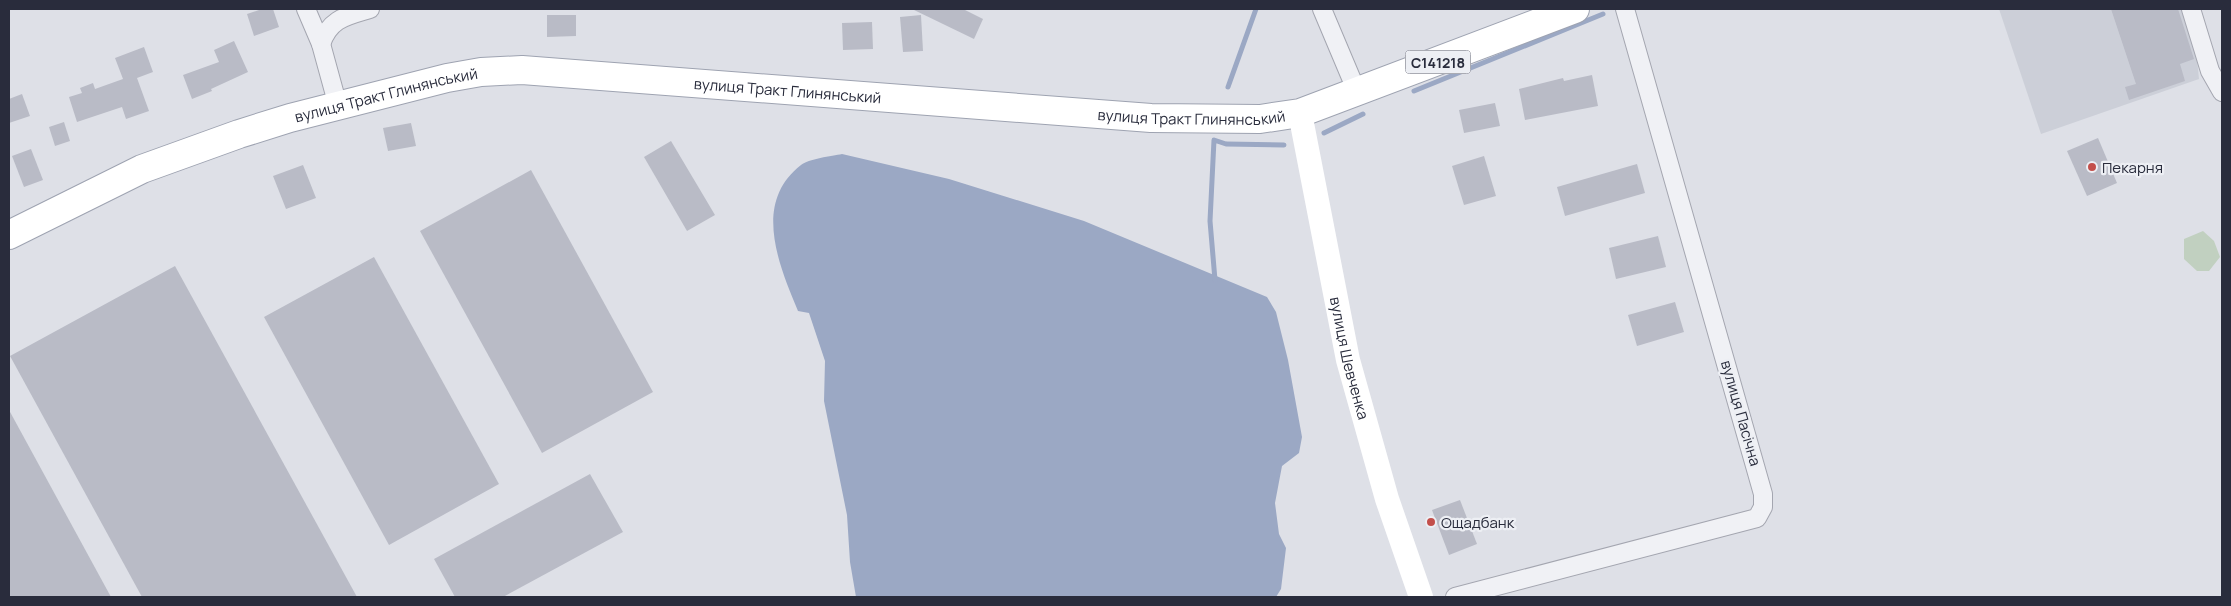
<svg xmlns="http://www.w3.org/2000/svg" width="2231" height="606" font-family="Manrope,sans-serif">
<style>
.built{fill:#cccfd8}
.green{fill:#c1d0c0}
.water{fill:#9ba8c4}
.lines{fill:none;stroke-linecap:round;stroke-linejoin:round}
.stream{stroke:#9ba8c4;stroke-width:5}
.building{fill:#b9bbc6}
.street-casing{stroke:#a4a6b0;stroke-width:20}
.primary-casing{stroke:#9ea3b1;stroke-width:30}
.street{stroke:#f0f1f5;stroke-width:18}
.secondary{stroke:#fff;stroke-width:24}
.primary{stroke:#fff;stroke-width:28}
.poi-dot{fill:#c34f4b;stroke:#edeff4;stroke-width:2}
.labels{text-anchor:middle;dominant-baseline:central;stroke-width:4.5;stroke-linejoin:round;paint-order:stroke}
.shield{fill:#edeff4;stroke:#646673;stroke-width:1}
.shield-label{font-size:14px;font-weight:bold;fill:#292c3c}
.street-label{font-size:15px;fill:#292c3c;stroke:#edeff4}
.poi-label{font-size:15px;fill:#292c3c;stroke:#edeff4;text-anchor:start}
</style>
<rect width="100%" height="100%" fill="#dee0e7"/>
<path class="built" d="M1999,9H2181L2197,59L2199,79L2041,134Z"/>
<path class="green" d="M2203,231L2214,241L2220,257L2209,271H2197L2184,259V239Z"/>
<path class="water" d="M842,154L949,179L1084,221L1267,297L1276,312L1288,360L1302,437L1299,453L1282,466L1275,503L1279,534L1286,548L1281,589L1276,597H856L850,562L847,515L824,401L825,361L809,313L798,311C779,265 752,203 801,165C808,159 832,156 842,154Z"/>
<g class="lines">
<g class="stream">
<path d="M1228,87L1256,9"/>
<path d="M1414,91L1603,14"/>
<path d="M1324,133L1363,114"/>
<path d="M1215,280L1210,221L1214,140L1226,144L1284,145"/>
</g>
</g>
<g class="building">
<path d="M262,9H273L279,27L254,36L247,14Z"/>
<path d="M912,9H963L983,19L974,39Z"/>
<path d="M2111,9H2178L2194,59L2180,64L2185,81L2129,100L2125,87L2136,84Z"/>
<path d="M547,15H576V36L547,37Z"/>
<path d="M921,15L923,51L903,52L900,17Z"/>
<path d="M872,22L873,49L843,50L842,23Z"/>
<path d="M234,41L248,72L211,89L212,91L192,99L183,75L219,62L214,50Z"/>
<path d="M144,47L153,72L137,78L149,111L126,119L122,107L77,122L69,97L82,93L80,88L93,83L95,89L123,79L115,58Z"/>
<path d="M1592,75L1598,106L1525,120L1519,89L1563,78L1564,81Z"/>
<path d="M22,94L30,116L9,123V99Z"/>
<path d="M1495,103L1500,126L1464,133L1459,110Z"/>
<path d="M64,122L70,141L55,146L49,127Z"/>
<path d="M411,123L416,146L388,151L383,128Z"/>
<path d="M2098,138L2117,183L2087,196L2067,151Z"/>
<path d="M671,141L715,215L687,231L644,157Z"/>
<path d="M31,149L43,180L24,187L12,156Z"/>
<path d="M1484,156L1496,196L1464,205L1452,166Z"/>
<path d="M1637,164L1645,193L1565,216L1557,187Z"/>
<path d="M303,165L316,198L286,209L273,176Z"/>
<path d="M531,170L653,392L542,453L420,231Z"/>
<path d="M1658,236L1666,267L1616,279L1609,248Z"/>
<path d="M374,257L499,484L389,545L264,317Z"/>
<path d="M175,266L357,597H142L10,356Z"/>
<path d="M1675,302L1684,332L1637,346L1628,315Z"/>
<path d="M9,410L111,597H9Z"/>
<path d="M590,474L623,532L503,597H455L434,559Z"/>
<path d="M1460,500L1477,544L1449,555L1432,510Z"/>
</g>
<g class="lines">
<g class="street-casing">
<g id="street">
<path d="M306,9L321,44L338,106"/>
<path d="M1322,9L1357,92"/>
<path d="M2191,9L2210,71L2222,92"/>
<path d="M321,44C330,18 347,16 370,9"/>
<path d="M1455,597L1757,518L1763,507V494L1625,9"/>
</g>
</g>
<g class="primary-casing">
<g id="primary">
<path id="s2" d="M9,235L142,169L239,134L290,118L447,78L481,72L522,70L1151,118L1260,119L1300,113L1575,9"/>
</g>
</g>
<use href="#street" class="street"/>
<path class="secondary" id="s1" d="M1300,113L1348,360L1387,499L1421,597"/>
<use href="#primary" class="primary"/>
</g>
<g class="poi-dot">
<circle cx="2092" cy="167" r="5"/>
<circle cx="1431" cy="522" r="5"/>
</g>
<g class="labels">
<rect class="shield" x="1405.5" y="50.5" width="65" height="23" rx="4"/>
<g class="shield-label">
<text x="1438" y="62">С141218</text>
</g>
<g class="street-label">
<text stroke="none"><textPath href="#s2" startOffset="809">вулиця Тракт Глинянський</textPath></text>
<text stroke="none"><textPath href="#s2" startOffset="404">вулиця Тракт Глинянський</textPath></text>
<text stroke="none"><textPath href="#s2" startOffset="1214">вулиця Тракт Глинянський</textPath></text>
<text stroke="none"><textPath href="#s1" startOffset="250">вулиця Шевченка</textPath></text>
<text transform="translate(1741 413) rotate(74)">вулиця Пасічна</text>
</g>
<g class="poi-label">
<text x="2102" y="167">Пекарня</text>
<text x="1441" y="522">Ощадбанк</text>
</g>
</g>
<rect width="2231" height="606" fill="none" stroke="#292c3c" stroke-width="20"/>
</svg>
